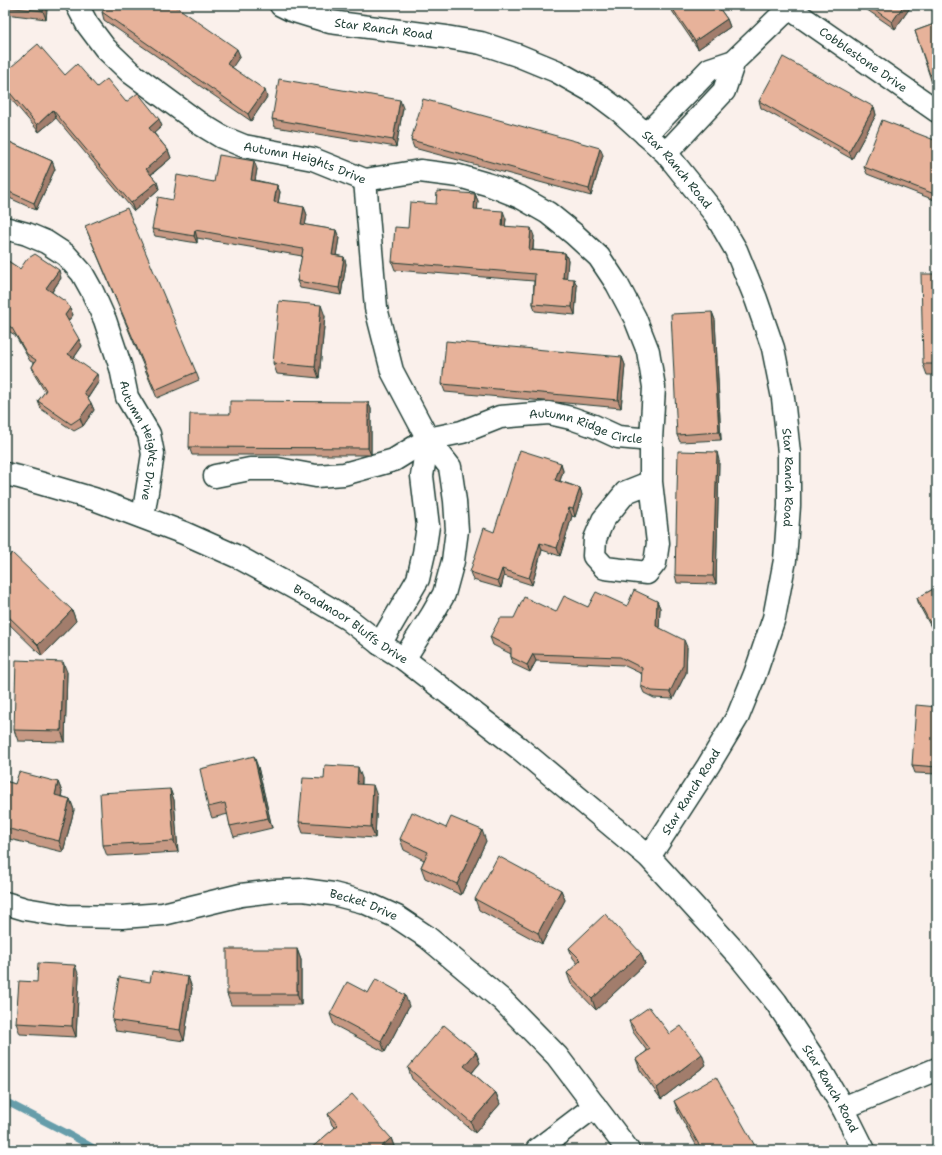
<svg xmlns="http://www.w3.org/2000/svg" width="942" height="1155" font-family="'Shantell Sans',sans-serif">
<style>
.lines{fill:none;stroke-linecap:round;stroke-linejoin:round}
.stream{stroke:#669daa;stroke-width:7}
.street-casing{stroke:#1f3d34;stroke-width:25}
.secondary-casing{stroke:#1f3d34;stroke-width:25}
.street{stroke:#fff;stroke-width:22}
.secondary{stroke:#fff;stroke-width:22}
.wall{fill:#c79984;stroke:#1f3d34}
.shaded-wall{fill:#a27d6c;stroke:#1f3d34}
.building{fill:#e7b29a;stroke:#1f3d34}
.labels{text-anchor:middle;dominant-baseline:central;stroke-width:3;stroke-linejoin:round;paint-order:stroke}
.street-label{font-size:12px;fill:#1f3d34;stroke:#fff}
</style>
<rect width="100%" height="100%" fill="#faf0eb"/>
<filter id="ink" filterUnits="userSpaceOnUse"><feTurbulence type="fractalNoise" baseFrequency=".025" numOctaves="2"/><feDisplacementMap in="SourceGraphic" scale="8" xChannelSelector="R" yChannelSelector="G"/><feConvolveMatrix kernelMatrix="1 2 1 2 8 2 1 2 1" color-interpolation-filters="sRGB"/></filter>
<g filter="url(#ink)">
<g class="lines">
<path class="stream" d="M5,1101L67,1133L97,1150"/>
<g class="street-casing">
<g id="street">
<path id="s1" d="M77,5L87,24L105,48L131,73L199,123L222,137L244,146L313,159L365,180"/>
<path id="s2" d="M787,5L789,8L937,111"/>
<path d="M646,135L710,69L734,61L789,8"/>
<path d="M666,153L724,91L734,61"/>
<path d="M365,180L376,308L392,371L428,439L450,467L455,501L457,530L453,561L444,594L432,615L404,659"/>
<path id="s3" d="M5,228L27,234L46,242L66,255L82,273L92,291L105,320L121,368L127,397L149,434L153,454L143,517"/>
<path d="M651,440V482L658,543L655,563L647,573L605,568L594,556L595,539L603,520L626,492L651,482"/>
<path id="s4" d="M215,476L250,469H278L316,476L344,474L394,460L428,439L462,432L500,417L523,415L549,413L571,418L594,426L618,437L651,440L654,387L648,351L635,318L617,284L599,257L574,234L548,213L520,197L490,185L459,176L420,171L365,180"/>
<path d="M380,644L418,579L424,553L428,526L422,476L428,439"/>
<path id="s5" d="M5,903L25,909L67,916L122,917L163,914L241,895L274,891L303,890L333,894L364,902L397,917L427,937L502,1000L557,1056L628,1150"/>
<path d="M843,1108L937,1069"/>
<path d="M537,1150L595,1106"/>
</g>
</g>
<g class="secondary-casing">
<g id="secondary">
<path id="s6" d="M281,5L291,10L330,22L446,37L481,43L517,55L556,71L597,94L621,112L666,153L715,214L736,250L756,299L773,348L783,398L789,453V506L785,560L774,618L755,674L738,716L708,766L649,857"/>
<path id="s7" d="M5,474L19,477L94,499L184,533L238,557L302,592L348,619L380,644L404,659L519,748L649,857L738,955L776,1002L816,1062L843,1108L864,1150"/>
</g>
</g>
<use href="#street" class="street"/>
<use href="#secondary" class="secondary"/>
</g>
<g class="wall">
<path d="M5,5H45L47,9L46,19L5,14Z"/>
<path d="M668,5H726L720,9L727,19L730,27L698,49Z"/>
<path d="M860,5H912L895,29Z"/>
<path d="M102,12L240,56L232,67L267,97L251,121L104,20Z"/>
<path d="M937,23V81L932,83L915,31Z"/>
<path d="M5,72L65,75L97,87L126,102L162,126L154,133L168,150L171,158L151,175L157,182L159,189L134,211L56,118L39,132L5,92Z"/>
<path d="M759,101L874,107L876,115L852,159L761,108Z"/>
<path d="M403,108L396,147L275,127L272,119Z"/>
<path d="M5,140L52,161L55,169L36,210L5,196Z"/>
<path d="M411,140L603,155L591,196L414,148Z"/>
<path d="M937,141V201L867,174L864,167Z"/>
<path d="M257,169L255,180L277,185L280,192L278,203L304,207L307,215L305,225L336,230L339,238L336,255L344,257L346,264L341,295L300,288L297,281L302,256L197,238V243L155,236L152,229L173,200L214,182Z"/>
<path d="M475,194L478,201L477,209L506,219L505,226L534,236L533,250L565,253L568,260L566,278L577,286L575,315L535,311L533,304L534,281L395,270L392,262L436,204Z"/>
<path d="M85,226L196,372L199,380L157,398Z"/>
<path d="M5,259L20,269L61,278L52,292L70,308L73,315L68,321L82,346L74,358L99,381L88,398L91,403L94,410L83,426L74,431L41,409L38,401L45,392L34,374L32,367L34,363L30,361L15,335L5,329Z"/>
<path d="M937,274V375H927L923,364Z"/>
<path d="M712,312L715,320L721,440L680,442L677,435Z"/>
<path d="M325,316L319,378L277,374L273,363Z"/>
<path d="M622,357L625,365L621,408L445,392L442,384Z"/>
<path d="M368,402L371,409V455H192L189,447L230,414Z"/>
<path d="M719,460L716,584L677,583L675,575Z"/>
<path d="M561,463L563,471L560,481L580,488L582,495L575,517L572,516L560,556L542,550L532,585L504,576L501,588L473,580L470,572L494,532Z"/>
<path d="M5,561L72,610L76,621L42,656L5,620Z"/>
<path d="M937,587V638L919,605L917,598Z"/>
<path d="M657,601L660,608L659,627L687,647L686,673L673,699L654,698L644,693L641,686L642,674L623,665L536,661L530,672L513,664L511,657V654L493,645L490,637L556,612L588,607L627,606Z"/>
<path d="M67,672L65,742L18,741L14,730Z"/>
<path d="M937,707V774L915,773L912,765Z"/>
<path d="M258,767L272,828L234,837L230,826L228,814L212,818L208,807Z"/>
<path d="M362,778V785L377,796L375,838L303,833L299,822L324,779Z"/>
<path d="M5,781L15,784L58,782L62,792L61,796L70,799L74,810L63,852L5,838Z"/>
<path d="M170,789L174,800L178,852L107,856L103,845Z"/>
<path d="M446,828L486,841L461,895L425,878L421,867L424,860L404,850L400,839Z"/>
<path d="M561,890L565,900L542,944L479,910L475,899Z"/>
<path d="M569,948L641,953L645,964L596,1010L571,984L567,973L578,964L573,958Z"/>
<path d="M297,949L301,960V1005H231L227,994Z"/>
<path d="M79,976L76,1037L20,1034L16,1023L37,982Z"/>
<path d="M188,977L192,988L184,1041L116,1031L112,1020L150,982Z"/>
<path d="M368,993L409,1006L385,1052L334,1025L330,1014Z"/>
<path d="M629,1021L670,1034L706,1065L661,1099L640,1070L636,1059L647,1051L633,1032Z"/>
<path d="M476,1052L480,1063L472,1073L496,1093L500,1104L475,1133L412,1079L408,1068Z"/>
<path d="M674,1101L755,1146L756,1150H699L678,1112Z"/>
<path d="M328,1114L391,1138L395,1149L394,1150H309L335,1128L332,1125Z"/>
</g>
<g class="shaded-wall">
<path d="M44,5H45L47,9L46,19L43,11Z"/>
<path d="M716,5H726L718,11Z"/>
<path d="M904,5H912L895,29L892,22Z"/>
<path d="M727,19L730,27L698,49L695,41Z"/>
<path d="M237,49L240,56L230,71L227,64Z"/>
<path d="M265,90L267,97L251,121L248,114Z"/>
<path d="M400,100L403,108L396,147L393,140Z"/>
<path d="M874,107L876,115L852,159L849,152Z"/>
<path d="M53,110L56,118L39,132L37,125Z"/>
<path d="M159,119L162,126L152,135L149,128Z"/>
<path d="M600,148L603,155L591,196L589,189Z"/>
<path d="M168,150L171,158L149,176L146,169Z"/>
<path d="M52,161L55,169L36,210L34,203Z"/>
<path d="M254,161L257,169L254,187L251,180Z"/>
<path d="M157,182L159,189L134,211L131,203Z"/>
<path d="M277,185L280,192L277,209L274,202Z"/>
<path d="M475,194L478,201L477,216L474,209Z"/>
<path d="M304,207L307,215L304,231L301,224Z"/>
<path d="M503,211L506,219L504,234L502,226Z"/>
<path d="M531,228L534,236L532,257L529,250Z"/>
<path d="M195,230L197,238V243L194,236Z"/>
<path d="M336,230L339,238L335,262L332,255Z"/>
<path d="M565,253L568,260L566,286L563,278Z"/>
<path d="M344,257L346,264L341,295L339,288Z"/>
<path d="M59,270L61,278L49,296L46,288Z"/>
<path d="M574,279L577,286L575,315L572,307Z"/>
<path d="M321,305L325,316L319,378L315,367Z"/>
<path d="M70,308L73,315L67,322L65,315Z"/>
<path d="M712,312L715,320L721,440L719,432Z"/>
<path d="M79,339L82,346L71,362L68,354Z"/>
<path d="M622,357L625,365L621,408L618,400Z"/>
<path d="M97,374L99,381L87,399L84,392Z"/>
<path d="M368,402L371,409V455L368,448Z"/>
<path d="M91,403L94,410L83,426L80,418Z"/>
<path d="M717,452L719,460L716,584L713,576Z"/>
<path d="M561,463L563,471L558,487L555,480Z"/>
<path d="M580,488L582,495L575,517L573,509Z"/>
<path d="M569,508L572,516L560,556L557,548Z"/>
<path d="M540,543L542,550L532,585L529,578Z"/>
<path d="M502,569L504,576L501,588L498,581Z"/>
<path d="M657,601L660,608L659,633L656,626Z"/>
<path d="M72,610L76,621L42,656L38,645Z"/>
<path d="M684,640L687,647L686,673L673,699L670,692Z"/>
<path d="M533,654L536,661L530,672L527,665Z"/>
<path d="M63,662L67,672L65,742L61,731Z"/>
<path d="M254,756L258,767L272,828L268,818Z"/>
<path d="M358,767L362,778L361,795L357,784Z"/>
<path d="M58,782L62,792L59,806L55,795Z"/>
<path d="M373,785L377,796L375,838L371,827Z"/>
<path d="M170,789L174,800L178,852L174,841Z"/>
<path d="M70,799L74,810L63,852L59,841Z"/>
<path d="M482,830L486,841L461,895L457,884Z"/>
<path d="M561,890L565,900L542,944L538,933Z"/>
<path d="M297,949L301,960V1005L297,994Z"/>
<path d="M641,953L645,964L596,1010L592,999Z"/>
<path d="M75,965L79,976L76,1037L72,1026Z"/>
<path d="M188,977L192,988L184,1041L180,1030Z"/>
<path d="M405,995L409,1006L385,1052L381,1041Z"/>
<path d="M476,1052L480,1063L468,1077L464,1066Z"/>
<path d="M702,1054L706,1065L661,1099L657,1088Z"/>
<path d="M496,1093L500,1104L475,1133L471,1122Z"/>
<path d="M391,1138L395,1149L394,1150H378Z"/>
</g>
<g class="building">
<path d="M5,5H44L43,11L5,7Z"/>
<path d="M107,5H174L237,49L227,64L265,90L248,114L102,12Z"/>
<path d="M670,5H717L727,19L695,41Z"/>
<path d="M868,5H904L892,22Z"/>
<path d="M937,23V73L930,75L915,31Z"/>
<path d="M38,44L65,75L77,64L97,87L107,79L126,102L138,93L159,119L149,128L168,150L146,169L157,182L131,203L53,110L37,125L5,87V72Z"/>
<path d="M783,57L874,107L849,152L759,101Z"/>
<path d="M279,79L400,100L393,140L272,119Z"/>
<path d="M423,99L600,148L589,189L411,140Z"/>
<path d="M882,120L937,141V195L864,167Z"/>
<path d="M5,140L52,161L34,203L5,190Z"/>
<path d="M219,155L254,161L251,180L277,185L274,202L304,207L301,224L336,230L332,255L344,257L339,288L297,281L303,249L195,230L194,236L152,229L158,197L173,200L177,175L214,182Z"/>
<path d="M437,191L475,194L474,209L503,211L502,226L531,228L529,250L565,253L563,278L574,279L572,307L533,304L535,274L392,262L395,227L408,228L410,202L436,204Z"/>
<path d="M127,208L196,372L155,390L85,226Z"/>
<path d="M35,254L59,270L46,288L66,302L70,308L65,315L79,339L68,354L97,374L84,392L91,403L80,418L71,424L38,401L46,390L32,367L36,360L27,354L12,328L5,323V259L20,269L27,259Z"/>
<path d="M921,274H937V364H923Z"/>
<path d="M279,301L321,305L315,367L273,363Z"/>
<path d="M712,312L719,432L677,435L671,314Z"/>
<path d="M446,341L622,357L618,400L442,384Z"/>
<path d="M230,401L368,402V448L189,447L190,414H230Z"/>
<path d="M520,450L561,463L555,480L580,488L573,509L569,508L557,548L540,543L529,578L502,569L498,581L470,572L484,528L494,532Z"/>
<path d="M678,451L717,452L713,576L675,575Z"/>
<path d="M12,553L72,610L38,645L5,613V561Z"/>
<path d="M937,587V636L917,598Z"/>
<path d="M634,590L657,601L656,626L684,640L683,665L670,692L652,691L641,686L642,668L620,657L533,654L527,665L511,657V648L490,637L500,618H514L524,597L556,612L564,596L588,607L596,592L627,606Z"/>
<path d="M16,660L63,662L61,731L14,730Z"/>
<path d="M916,705L937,707V767L912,765Z"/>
<path d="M254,756L268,818L230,826L225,803L208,807L200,769Z"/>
<path d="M325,765L358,767L357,784L373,785L371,827L299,822L303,778L324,779Z"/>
<path d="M19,772L58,782L55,795L70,799L59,841L5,828V781L15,784Z"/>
<path d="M170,789L174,841L103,845L100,793Z"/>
<path d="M412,812L446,828L451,817L482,830L457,884L421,867L428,852L400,839Z"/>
<path d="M498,856L561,890L538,933L475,899Z"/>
<path d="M605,914L641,953L592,999L567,973L581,960L569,948Z"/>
<rect x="227" y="949" width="70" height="45"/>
<path d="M38,963L75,965L72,1026L16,1023L19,981L37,982Z"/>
<path d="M152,971L188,977L180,1030L112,1020L119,977L150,982Z"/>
<path d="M376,979L405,995L381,1041L330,1014L347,982L368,993Z"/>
<path d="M649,1007L670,1034L681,1026L702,1054L657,1088L636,1059L650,1049L629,1021Z"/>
<path d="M444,1025L476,1052L464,1066L496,1093L471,1122L408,1068Z"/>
<path d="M716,1077L755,1146L749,1150H702L674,1101Z"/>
<path d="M352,1094L391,1138L378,1150H309L338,1125L328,1114Z"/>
</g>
</g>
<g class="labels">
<g class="street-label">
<text stroke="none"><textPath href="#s6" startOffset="106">Star Ranch Road</textPath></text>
<text stroke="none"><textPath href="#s2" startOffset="94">Cobblestone Drive</textPath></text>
<text stroke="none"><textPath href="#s1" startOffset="286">Autumn Heights Drive</textPath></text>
<text stroke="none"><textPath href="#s6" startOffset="442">Star Ranch Road</textPath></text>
<text stroke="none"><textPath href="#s4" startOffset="386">Autumn Ridge Circle</textPath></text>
<text stroke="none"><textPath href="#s3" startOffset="271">Autumn Heights Drive</textPath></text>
<text stroke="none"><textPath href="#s6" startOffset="778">Star Ranch Road</textPath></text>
<text stroke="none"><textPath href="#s7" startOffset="379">Broadmoor Bluffs Drive</textPath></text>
<text transform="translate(691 792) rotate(-58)">Star Ranch Road</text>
<text stroke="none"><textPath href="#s5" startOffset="365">Becket Drive</textPath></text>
<text stroke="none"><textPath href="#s7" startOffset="1053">Star Ranch Road</textPath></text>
</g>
</g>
<rect width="942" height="1155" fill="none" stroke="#fff" stroke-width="20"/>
<rect x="10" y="10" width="922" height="1135" fill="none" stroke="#1f3d34" stroke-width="1.5" filter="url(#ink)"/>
</svg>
